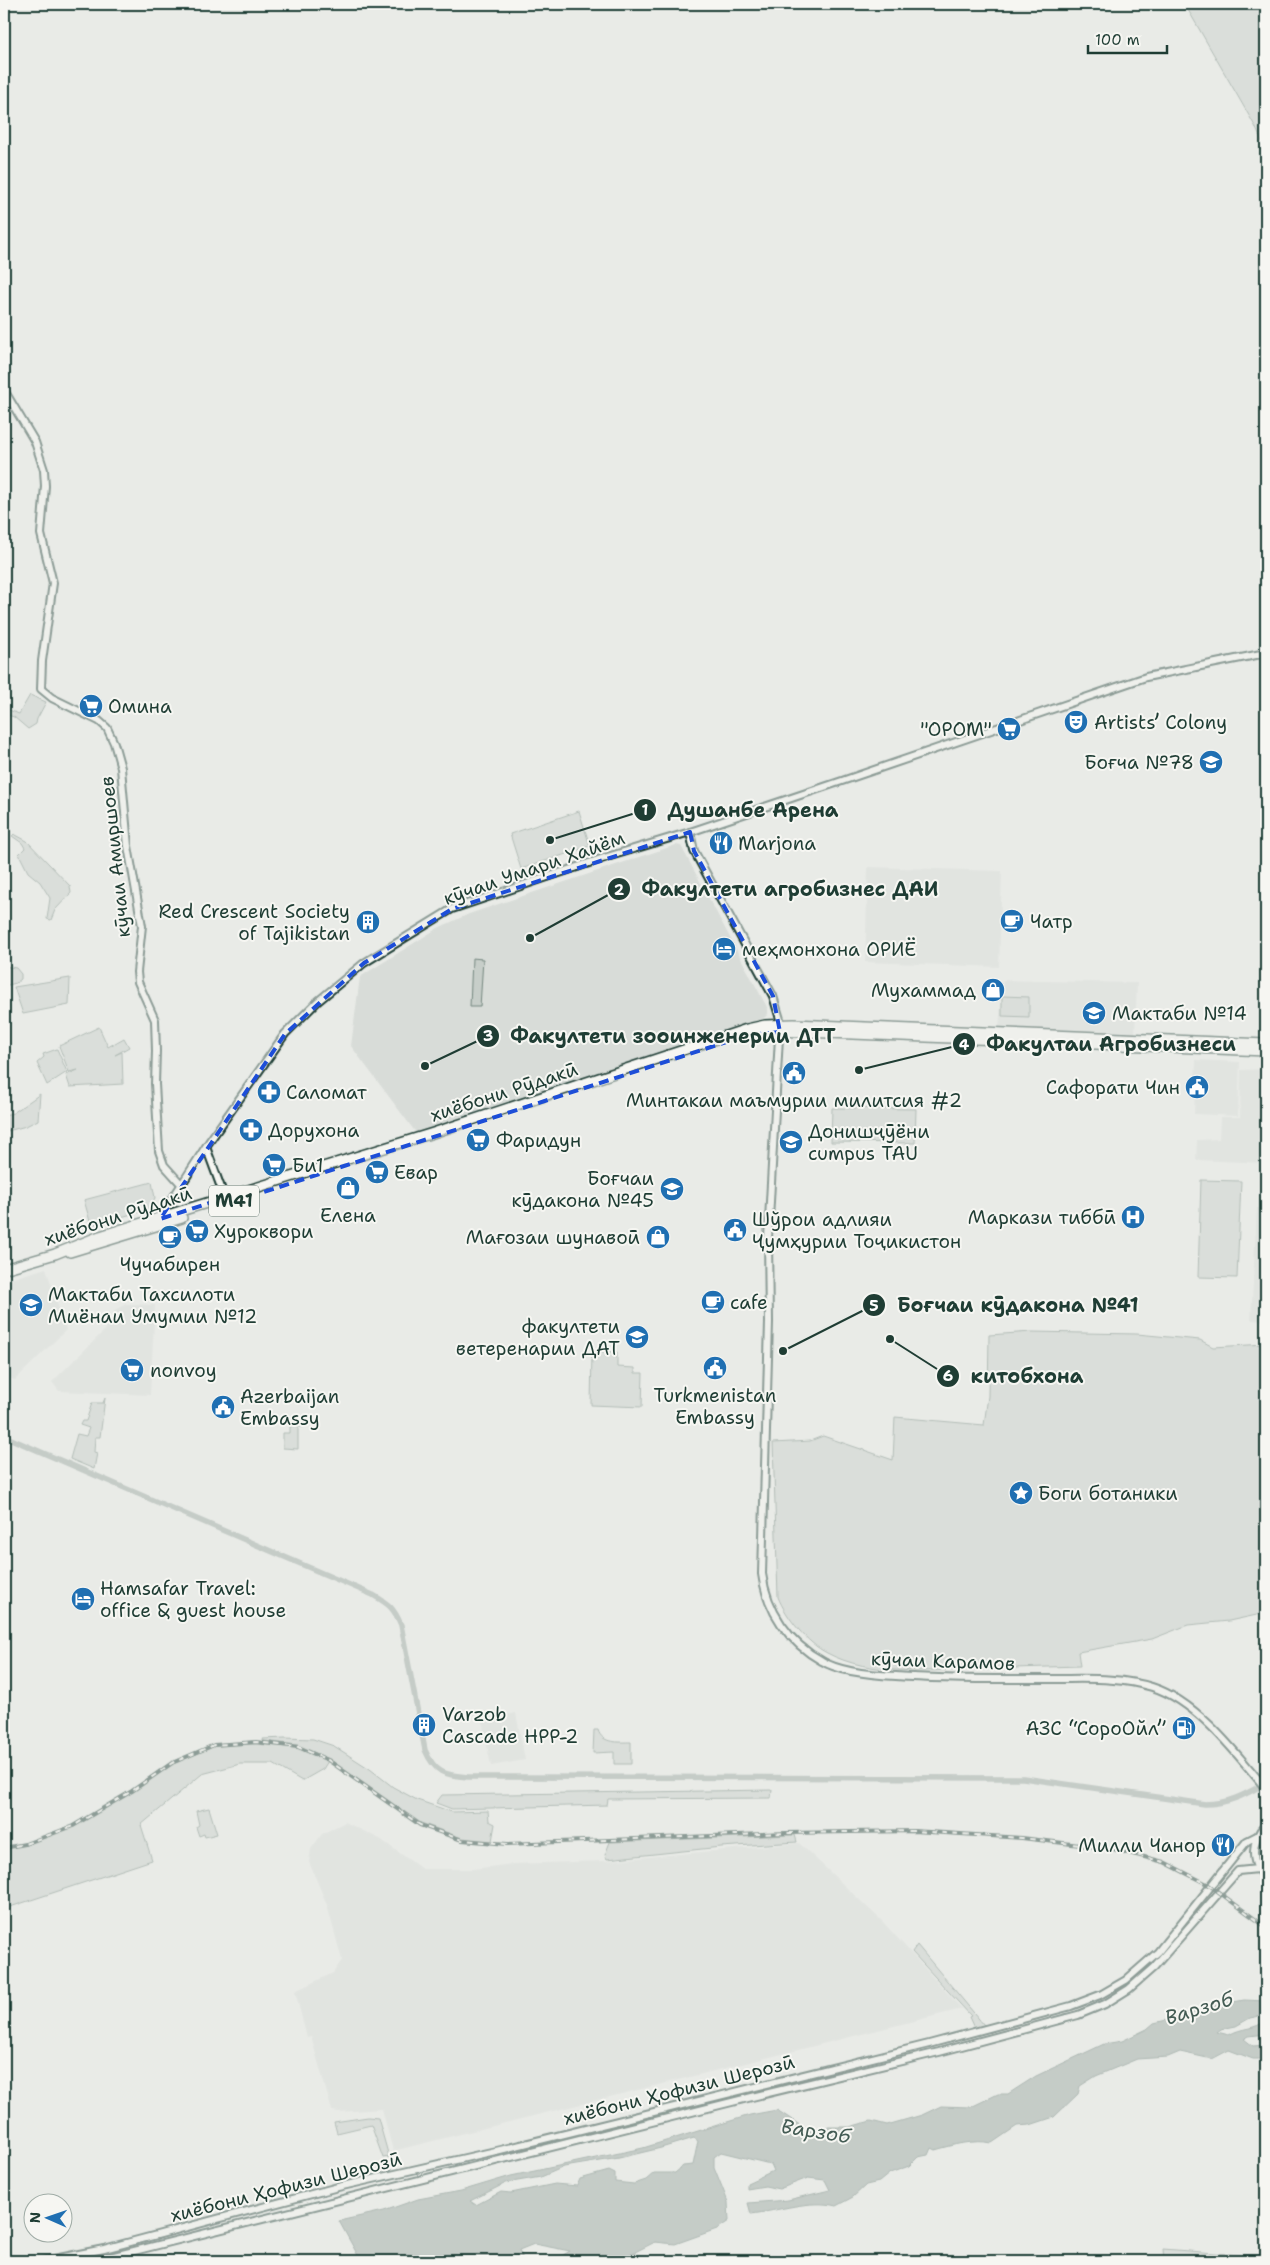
<svg xmlns="http://www.w3.org/2000/svg" width="1270" height="2265" font-family="'Shantell Sans',sans-serif">
<style>
.built{fill:#d8dcd8}
.green{fill:#c7cec9;stroke:#73867e}
.water{fill:#99a6a0;stroke:#687c75;fill-rule:evenodd}
.lines{fill:none;stroke-linecap:round;stroke-linejoin:round}
.canal{stroke:#99a6a0;stroke-width:5.5}
.secondary-casing{stroke:#1f3d34;stroke-width:10}
.highway-casing{stroke:#1f3d34;stroke-width:12}
.secondary{stroke:#f6f6f2;stroke-width:6}
.highway{stroke:#f6f6f2;stroke-width:9}
.rail-casing{stroke:#1f3d34;stroke-width:4}
.rail{stroke:#f6f6f2;stroke-width:2;stroke-dasharray:5.5;stroke-linecap:butt}
.marked{fill:none;stroke:#1d4ed8;stroke-width:4;stroke-dasharray:10 6;stroke-linejoin:round}
.labels{text-anchor:middle;dominant-baseline:central;stroke-width:4;stroke-linejoin:round;paint-order:stroke}
.shield{fill:#f6f6f2;stroke:#60746d;stroke-width:1}
.shield-label{font-size:18px;font-weight:bold;fill:#1f3d34}
.poi-label{font-size:19px;fill:#1f3d34;stroke:#f6f6f2;text-anchor:start}
.street-label{font-size:19px;fill:#1f3d34;stroke:#f6f6f2}
.water-label{font-size:20px;font-style:italic;fill:#445c54;stroke:#f6f6f2}
.leader{fill:none;stroke:#1f3d34;stroke-width:2}
.callout-dot{fill:#1f3d34;stroke:#f6f6f2;stroke-width:2}
.mark-label{font-size:15px;text-anchor:middle;font-weight:bold;fill:#fff}
.callout-label{font-size:20px;text-anchor:middle;font-weight:bold;fill:#1f3d34;stroke:#f6f6f2;stroke-width:4;stroke-linejoin:round;paint-order:stroke}
</style>
<rect width="100%" height="100%" fill="#e9ebe7"/>
<filter id="ink" filterUnits="userSpaceOnUse"><feTurbulence type="fractalNoise" baseFrequency=".02" numOctaves="2"/><feDisplacementMap in="SourceGraphic" scale="10" xChannelSelector="R" yChannelSelector="G"/><feConvolveMatrix kernelMatrix="1 2 1 2 8 2 1 2 1" color-interpolation-filters="sRGB"/></filter>
<g filter="url(#ink)">
<g class="built">
<path d="M676,845L681,846L768,1009V1014L764,1018L417,1134L351,1046L360,977L438,928L469,914Z"/>
<path d="M868,867L1002,871L999,967L865,962Z"/>
<path d="M1003,980L1137,983L1135,1035L999,1028Z"/>
<path d="M1196,1060L1240,1062L1238,1116L1194,1114Z"/>
<path d="M1266,1069V1163L1196,1160L1197,1140L1219,1139L1220,1117H1240L1241,1070Z"/>
<path d="M1257,1208H1266V1321L1251,1320Z"/>
<path d="M46,1268L66,1330L15,1380L4,1376V1281Z"/>
<path d="M126,1304L155,1305L150,1395L59,1391L52,1382L103,1332L115,1310Z"/>
<path d="M516,1713L525,1760L491,1766L482,1720Z"/>
<path d="M345,1822L380,1839L422,1869H473L512,1864L603,1861L799,1843L882,1921L962,2009L393,2151L382,2109L339,2112L332,2111L311,2037L307,2038L295,1991L333,1973L342,1960L327,1905L309,1862L311,1849L322,1834Z"/>
</g>
<g class="green">
<path d="M1188,4H1266V151L1255,126L1187,8Z"/>
<path d="M30,695L46,702L37,719L36,724L28,729L14,717L4,714V708L19,714Z"/>
<path d="M579,811L590,846L521,869L510,834Z"/>
<path d="M14,834L27,841L70,886L71,893L55,910L51,920L47,919L50,898L40,882L28,872L19,854L25,848L22,843L12,836Z"/>
<path d="M472,958L483,959L480,1007H470Z"/>
<path d="M4,966L16,968L21,974V979L16,983L4,986Z"/>
<path d="M70,978L69,1005L23,1014L14,987Z"/>
<path d="M1002,996L1029,997V1017L1002,1016Z"/>
<path d="M99,1027L108,1047L124,1038L129,1047L115,1055L122,1052L123,1084L70,1087L66,1075L78,1070L69,1072L59,1046Z"/>
<path d="M57,1049L67,1072L47,1085L37,1063L44,1057L43,1054Z"/>
<path d="M40,1094L38,1120L26,1126L4,1132V1115L13,1113Z"/>
<path d="M832,1108L916,1109L915,1143L831,1142Z"/>
<path d="M1201,1180L1241,1181L1237,1278L1198,1277Z"/>
<path d="M152,1182L155,1198L147,1210L91,1225L84,1200Z"/>
<path d="M1032,1332L1137,1334L1200,1340L1213,1347L1266,1344V1613L1229,1621L1188,1625L1152,1639L1078,1652L1080,1666C1047,1667 1014,1668 981,1669C933,1671 870,1676 827,1653C807,1643 786,1617 778,1597L773,1443L810,1441L823,1436L893,1460L895,1417L984,1425L988,1396L989,1335Z"/>
<path d="M592,1351L617,1352V1367L635,1368V1373H643L642,1407L591,1405Z"/>
<path d="M105,1398L100,1437H95L94,1452L97,1453L94,1469L70,1459L77,1434L86,1436L89,1428L80,1425L82,1421H86L92,1403H103Z"/>
<path d="M294,1418H304V1427H298V1449L283,1448V1433H290V1426H293Z"/>
<path d="M594,1730H598C602,1744 619,1742 631,1742V1764H614V1752L593,1753Z"/>
<path d="M285,1738L313,1739L334,1746L370,1769L393,1787L417,1800L452,1812L488,1811L489,1821L495,1824L492,1841L462,1838L421,1823L329,1759L298,1745L264,1741L263,1739Z"/>
<path d="M256,1744L297,1748L328,1761L323,1769L302,1781L273,1764H240L202,1774L141,1825L152,1860L4,1909V1849L25,1845L73,1827L173,1764L215,1746Z"/>
<path d="M772,1790L771,1798L608,1799L607,1805L452,1809L436,1803L442,1795Z"/>
<path d="M209,1808L217,1834L205,1837L204,1834L199,1836L196,1827L199,1825L196,1811Z"/>
<path d="M795,1835L797,1842L721,1847L607,1859L605,1855L610,1842Z"/>
<path d="M917,1945L984,2025L974,2028L969,2017L971,2016L912,1952Z"/>
<path d="M368,2117L378,2118L389,2157L383,2158L371,2125L337,2133L334,2122Z"/>
<path d="M1163,2249L1266,2257V2261H1164Z"/>
</g>
<path class="water" d="M1244,2000L1266,2001V2017L1265,2015L1250,2018L1236,2026L1221,2029L1217,2032L1229,2035C1241,2027 1256,2030 1266,2020V2034L1249,2036L1244,2039L1253,2046L1266,2045V2059H1253L1229,2050L1212,2059L1180,2052L1168,2057L1137,2059L1096,2076L1080,2086L1078,2094L1054,2117L1030,2125L1017,2126L992,2143C975,2139 953,2145 935,2150L931,2148L928,2155L918,2157L909,2166L890,2173L879,2182L866,2185L853,2197L836,2206C810,2199 779,2211 751,2214L748,2203L788,2200L830,2190L825,2180L808,2178L779,2189L765,2186L747,2189V2183L773,2171L770,2164L721,2152L714,2157V2167L728,2202L729,2221L717,2229L675,2244L655,2242L617,2261H546L558,2258L570,2251L534,2244L519,2250L524,2261H361L339,2221L384,2211L418,2199L461,2191L511,2176L643,2148L750,2115L777,2110L809,2131L826,2127H849L871,2121L887,2125L922,2115L941,2106L971,2107L998,2094H1008L1036,2076L1104,2044L1122,2041L1147,2029L1154,2023L1179,2017L1202,2008ZM694,2138L698,2141L693,2165L683,2166L675,2173H654L646,2180L634,2184L615,2182V2174L609,2171L580,2179L577,2186L555,2184L511,2193L501,2192L476,2205L470,2201L506,2183L541,2177L564,2167L619,2158L661,2148Z"/>
<g class="lines">
<path class="canal" d="M4,1436L373,1595C389,1604 394,1608 401,1625L425,1750C435,1773 444,1775 468,1777L1023,1778L1205,1804C1229,1804 1246,1794 1266,1783"/>
<g class="secondary-casing">
<g id="secondary">
<path d="M4,390L35,442L44,470L45,486L41,534L53,583L42,661L41,689L52,698L99,721L107,728L114,743L121,768L128,846L142,926L137,972L138,982L155,1020L156,1051L155,1084L159,1151L164,1165L182,1185"/>
<path d="M690,832L694,851L773,996L780,1019L768,1238L769,1322L762,1574C767,1611 789,1643 822,1661C840,1672 874,1675 896,1676C948,1680 1002,1679 1055,1679C1088,1679 1120,1677 1152,1687C1197,1701 1237,1754 1266,1789"/>
<path d="M206,1147L227,1204"/>
<path d="M160,1218L209,1142L285,1034L317,1002L364,963L452,909L607,857L690,832L842,781L1146,677L1266,653"/>
<path d="M1266,1824C1251,1840 1249,1863 1266,1879"/>
<path d="M44,2261L104,2249L338,2187L500,2150L929,2044L1071,2006L1100,1995L1126,1980L1158,1952L1247,1841L1257,1836"/>
<path d="M94,2261L752,2097L939,2052L1078,2015L1105,2004L1129,1989L1154,1967L1238,1871L1258,1869"/>
</g>
</g>
<g class="highway-casing">
<g id="highway">
<path d="M748,1035L770,1031L804,1032L1266,1051"/>
<path d="M70,1252L182,1218"/>
<path d="M4,1269L55,1254L100,1236L433,1133L747,1029L765,1025L794,1024L1266,1044"/>
</g>
</g>
<use href="#secondary" class="secondary"/>
<use href="#highway" class="highway"/>
<g class="rail-casing">
<path id="rail" d="M4,1848L25,1844L73,1826L132,1791L172,1763L214,1745L256,1742L298,1747L328,1760L420,1825L462,1840L507,1844L786,1833L914,1831L1022,1838L1113,1849L1164,1862L1209,1885L1266,1927"/>
</g>
<use href="#rail" class="rail"/>
</g>
</g>
<path d="M0 0H1270V2265H0ZM690,832L694,851L773,996L780,1032L748,1035L227,1204L225,1198L160,1219L285,1034L364,963L452,909Z" fill="#e9ebe7" fill-opacity=".55" fill-rule="evenodd"/>
<path class="marked" d="M690,832L694,851L773,996L780,1032L748,1035L227,1204L225,1198L160,1219L285,1034L364,963L452,909Z"/>
<defs>
<g id="supermarket-disc" transform="scale(1.25)"><circle r="9.5" fill="#1f6fb2" stroke="#f6f6f2"/><path d="M-6-5.5h2.5l.6 2H6L4.5 2H-2.5L-4.4-4H-6ZM-1.5 3.2a1.3 1.3 0 1 0 .1 0ZM3 3.2a1.3 1.3 0 1 0 .1 0Z" fill="#fff"/></g>
<g id="theatre-disc" transform="scale(1.25)"><circle r="9.5" fill="#1f6fb2" stroke="#f6f6f2"/><path d="M-5-5.5Q0-4 5-5.5V0Q5 5 0 6Q-5 5-5 0ZM-3.3-2.5H-1v1.5H-3.3ZM1-2.5H3.3v1.5H1ZM-2.8 1Q0 5.5 2.8 1Z" fill="#fff"/></g>
<g id="school-disc" transform="scale(1.25)"><circle r="9.5" fill="#1f6fb2" stroke="#f6f6f2"/><path d="M0-5L7-2L0 1L-7-2ZM-4 1L0 2.5L4 1V4Q0 6-4 4Z" fill="#fff"/></g>
<g id="restaurant-disc" transform="scale(1.25)"><circle r="9.5" fill="#1f6fb2" stroke="#f6f6f2"/><path d="M-5-6h1v4h1v-4h1v4h1v-4h1v5L-1.5 .5V6h-2V.5L-5-1ZM5-6V6H3V1.5H1.5Q1.5-4 5-6Z" fill="#fff"/></g>
<g id="cafe-disc" transform="scale(1.25)"><circle r="9.5" fill="#1f6fb2" stroke="#f6f6f2"/><path d="M-5.5-4.5H6V0H3Q3 3.5 0 3.5H-2.5Q-5.5 3.5-5.5 0ZM3-3.2v2h1.7v-2ZM-6 4.5H4V6H-6Z" fill="#fff"/></g>
<g id="building-disc" transform="scale(1.25)"><circle r="9.5" fill="#1f6fb2" stroke="#f6f6f2"/><path d="M-4-6H4V6H1V3H-1V6H-4ZM-2.5-4.3h1.7v1.8h-1.7ZM.8-4.3h1.7v1.8H.8ZM-2.5-1h1.7V.8h-1.7ZM.8-1h1.7V.8H.8Z" fill="#fff"/></g>
<g id="hotel-disc" transform="scale(1.25)"><circle r="9.5" fill="#1f6fb2" stroke="#f6f6f2"/><path d="M-6-4.5h1.5V1H6V5H4.5V3h-9V5H-6ZM-4 0a1.8 1.8 0 1 1 3.6 0ZM.5 0V-2.5h3Q6-2.5 6 0Z" fill="#fff"/></g>
<g id="shop-disc" transform="scale(1.25)"><circle r="9.5" fill="#1f6fb2" stroke="#f6f6f2"/><path d="M-5-2.5h2.3a2.7 3.5 0 0 1 5.4 0H5L5.5 6h-11ZM-1.5-2.5h3a1.5 2.3 0 0 0-3 0Z" fill="#fff"/></g>
<g id="civic-disc" transform="scale(1.25)"><circle r="9.5" fill="#1f6fb2" stroke="#f6f6f2"/><path d="M-.6-6.5H3V-4.5H.6V-3L4-1V1h2V6H-6V1h2V-1L-.6-3ZM-1.2 2.5V6h2.4V2.5Z" fill="#fff"/></g>
<g id="pharmacy-disc" transform="scale(1.25)"><circle r="9.5" fill="#1f6fb2" stroke="#f6f6f2"/><path d="M-2-6h4v4h4v4h-4v4h-4v-4h-4v-4h4Z" fill="#fff"/></g>
<g id="university-disc" transform="scale(1.25)"><circle r="9.5" fill="#1f6fb2" stroke="#f6f6f2"/><path d="M0-5L7-2L0 1L-7-2ZM-4 1L0 2.5L4 1V4Q0 6-4 4Z" fill="#fff"/></g>
<g id="hospital-disc" transform="scale(1.25)"><circle r="9.5" fill="#1f6fb2" stroke="#f6f6f2"/><path d="M-5-5h3v3.5h4V-5h3V5h-3V1.5h-4V5h-3Z" fill="#fff"/></g>
<g id="sight-disc" transform="scale(1.25)"><circle r="9.5" fill="#1f6fb2" stroke="#f6f6f2"/><path d="M0-6L1.8-2.2L6-1.7L2.9 1.2L3.7 5.4L0 3.3L-3.7 5.4L-2.9 1.2L-6-1.7L-1.8-2.2Z" fill="#fff"/></g>
<g id="fuel-disc" transform="scale(1.25)"><circle r="9.5" fill="#1f6fb2" stroke="#f6f6f2"/><path d="M-5.5-6h7V0h2V4h1.3V-2.5L3-4.5l.8-.8L6-3V5H2.5V1h-1V6h-7ZM-4.2-4.7v3.2H.2V-4.7Z" fill="#fff"/></g>
</defs>
<g fill-rule="evenodd">
<use href="#supermarket-disc" x="91" y="706"/>
<use href="#theatre-disc" x="1076" y="722"/>
<use href="#supermarket-disc" x="1009" y="729"/>
<use href="#school-disc" x="1211" y="762"/>
<use href="#restaurant-disc" x="721" y="843"/>
<use href="#cafe-disc" x="1012" y="921"/>
<use href="#building-disc" x="368" y="922"/>
<use href="#hotel-disc" x="724" y="949"/>
<use href="#shop-disc" x="993" y="990"/>
<use href="#school-disc" x="1094" y="1013"/>
<use href="#civic-disc" x="794" y="1073"/>
<use href="#civic-disc" x="1197" y="1087"/>
<use href="#pharmacy-disc" x="269" y="1092"/>
<use href="#pharmacy-disc" x="251" y="1130"/>
<use href="#supermarket-disc" x="478" y="1140"/>
<use href="#university-disc" x="791" y="1142"/>
<use href="#supermarket-disc" x="274" y="1165"/>
<use href="#supermarket-disc" x="377" y="1172"/>
<use href="#shop-disc" x="348" y="1188"/>
<use href="#school-disc" x="672" y="1189"/>
<use href="#hospital-disc" x="1133" y="1217"/>
<use href="#civic-disc" x="735" y="1230"/>
<use href="#supermarket-disc" x="197" y="1231"/>
<use href="#cafe-disc" x="170" y="1237"/>
<use href="#shop-disc" x="658" y="1237"/>
<use href="#cafe-disc" x="713" y="1302"/>
<use href="#school-disc" x="31" y="1305"/>
<use href="#university-disc" x="637" y="1337"/>
<use href="#civic-disc" x="715" y="1368"/>
<use href="#supermarket-disc" x="132" y="1370"/>
<use href="#civic-disc" x="223" y="1407"/>
<use href="#sight-disc" x="1021" y="1493"/>
<use href="#hotel-disc" x="83" y="1599"/>
<use href="#building-disc" x="424" y="1725"/>
<use href="#fuel-disc" x="1184" y="1728"/>
<use href="#restaurant-disc" x="1223" y="1845"/>
</g>
<g class="labels">
<rect class="shield" x="209" y="1185.5" width="50" height="31" rx="4"/>
<g class="shield-label">
<text x="234" y="1201">M41</text>
</g>
<g class="poi-label">
<text x="108" y="706">Омина</text>
<text x="1094" y="722">Artists’ Colony</text>
<text x="992" y="729" text-anchor="end">"OPOM"</text>
<text x="1194" y="762" text-anchor="end">Боғча №78</text>
<text x="738" y="843">Marjona</text>
<text x="350" y="911" text-anchor="end">Red Crescent Society<tspan x="350" dy="22">of Tajikistan</tspan></text>
<text x="1030" y="921">Чатр</text>
<text x="742" y="949">меҳмонхона ОРИЁ</text>
<text x="976" y="990" text-anchor="end">Мухаммад</text>
<text x="1112" y="1013">Мактаби №14</text>
<text x="1180" y="1087" text-anchor="end">Сафорати Чин</text>
<text x="286" y="1092">Саломат</text>
<text x="794" y="1100" text-anchor="middle">Минтакаи маъмурии милитсия #2</text>
<text x="268" y="1130">Дорухона</text>
<text x="808" y="1131">Донишҷӯёни<tspan x="808" dy="22">cumpus TAU</tspan></text>
<text x="496" y="1140">Фаридун</text>
<text x="292" y="1165">Би1</text>
<text x="394" y="1172">Евар</text>
<text x="654" y="1178" text-anchor="end">Боғчаи<tspan x="654" dy="22">кӯдакона №45</tspan></text>
<text x="348" y="1215" text-anchor="middle">Елена</text>
<text x="1116" y="1217" text-anchor="end">Маркази тиббӣ</text>
<text x="752" y="1219">Шўрои адлияи<tspan x="752" dy="22">Ҷумҳурии Тоҷикистон</tspan></text>
<text x="214" y="1231">Хуроквори</text>
<text x="640" y="1237" text-anchor="end">Мағозаи шунавоӣ</text>
<text x="170" y="1264" text-anchor="middle">Чучабирен</text>
<text x="48" y="1294">Мактаби Тахсилоти<tspan x="48" dy="22">Миёнаи Умумии №12</tspan></text>
<text x="730" y="1302">cafe</text>
<text x="620" y="1326" text-anchor="end">факултети<tspan x="620" dy="22">ветеренарии ДАТ</tspan></text>
<text x="150" y="1370">nonvoy</text>
<text x="715" y="1395" text-anchor="middle">Turkmenistan<tspan x="715" dy="22">Embassy</tspan></text>
<text x="240" y="1396">Azerbaijan<tspan x="240" dy="22">Embassy</tspan></text>
<text x="1038" y="1493">Боги ботаники</text>
<text x="100" y="1588">Hamsafar Travel:<tspan x="100" dy="22">office &amp; guest house</tspan></text>
<text x="442" y="1714">Varzob<tspan x="442" dy="22">Cascade HPP-2</tspan></text>
<text x="1166" y="1728" text-anchor="end">АЗС “СороОйл”</text>
<text x="1206" y="1845" text-anchor="end">Милли Чанор</text>
</g>
<g class="street-label">
<text transform="translate(115 857) rotate(-96)">кӯчаи Амиршоев</text>
<text transform="translate(534 868) rotate(-19)">кӯчаи Умари Хайём</text>
<text transform="translate(504 1092) rotate(-18)">хиёбони Рӯдакӣ</text>
<text transform="translate(118 1216) rotate(-18)">хиёбони Рӯдакӣ</text>
<text transform="translate(943 1661) rotate(2)">кӯчаи Карамов</text>
<text transform="translate(679 2090) rotate(-14)">хиёбони Ҳофизи Шерозӣ</text>
<text transform="translate(286 2187) rotate(-14)">хиёбони Ҳофизи Шерозӣ</text>
</g>
<g class="water-label">
<text transform="translate(1199 2008) rotate(-17)">Варзоб</text>
<text transform="translate(816 2131) rotate(9)">Варзоб</text>
</g>
</g>
<path class="leader" d="M550 840L645 810M530 938L619 889M425 1066L488 1036M859 1070L964 1044M783 1351L874 1305M890 1339L948 1376"/>
<g class="callout-dot">
<circle cx="550" cy="840" r="5"/>
<circle cx="530" cy="938" r="5"/>
<circle cx="425" cy="1066" r="5"/>
<circle cx="859" cy="1070" r="5"/>
<circle cx="783" cy="1351" r="5"/>
<circle cx="890" cy="1339" r="5"/>
<circle cx="645" cy="810" r="12"/>
<circle cx="619" cy="889" r="12"/>
<circle cx="488" cy="1036" r="12"/>
<circle cx="964" cy="1044" r="12"/>
<circle cx="874" cy="1305" r="12"/>
<circle cx="948" cy="1376" r="12"/>
</g>
<g class="mark-label">
<text x="645" y="815">1</text>
<text x="619" y="895">2</text>
<text x="488" y="1041">3</text>
<text x="964" y="1050">4</text>
<text x="874" y="1311">5</text>
<text x="948" y="1381">6</text>
</g>
<g class="callout-label">
<text x="753" y="817">Душанбе Арена</text>
<text x="790" y="896">Факултети агробизнес ДАИ</text>
<text x="673" y="1043">Факултети зооинженерии ДТТ</text>
<text x="1111" y="1051">Факултаи Агробизнеси</text>
<text x="1018" y="1312">Боғчаи кӯдакона №41</text>
<text x="1027" y="1383">китобхона</text>
</g>
<rect width="1270" height="2265" fill="none" stroke="#f6f6f2" stroke-width="20"/>
<rect x="10" y="10" width="1250" height="2245" fill="none" stroke="#1f3d34" stroke-width="2" filter="url(#ink)"/>
<g transform="translate(48 2218) rotate(272)"><circle r="24" fill="#f6f6f2" stroke="#a0aca6"/>
<path d="M0-4L9 19L0 12L-9 19Z" fill="#1f6fb2"/>
<text y="-8" font-size="14" font-weight="bold" text-anchor="middle" fill="#1f3d34">N</text>
</g>
<path d="M1088 45v8h79v-8" fill="none" stroke="#1f3d34" stroke-width="2.5"/>
<text x="1095" y="45" font-size="15" fill="#1f3d34" stroke="#f6f6f2" stroke-width="4" paint-order="stroke">100 m</text>
</svg>
